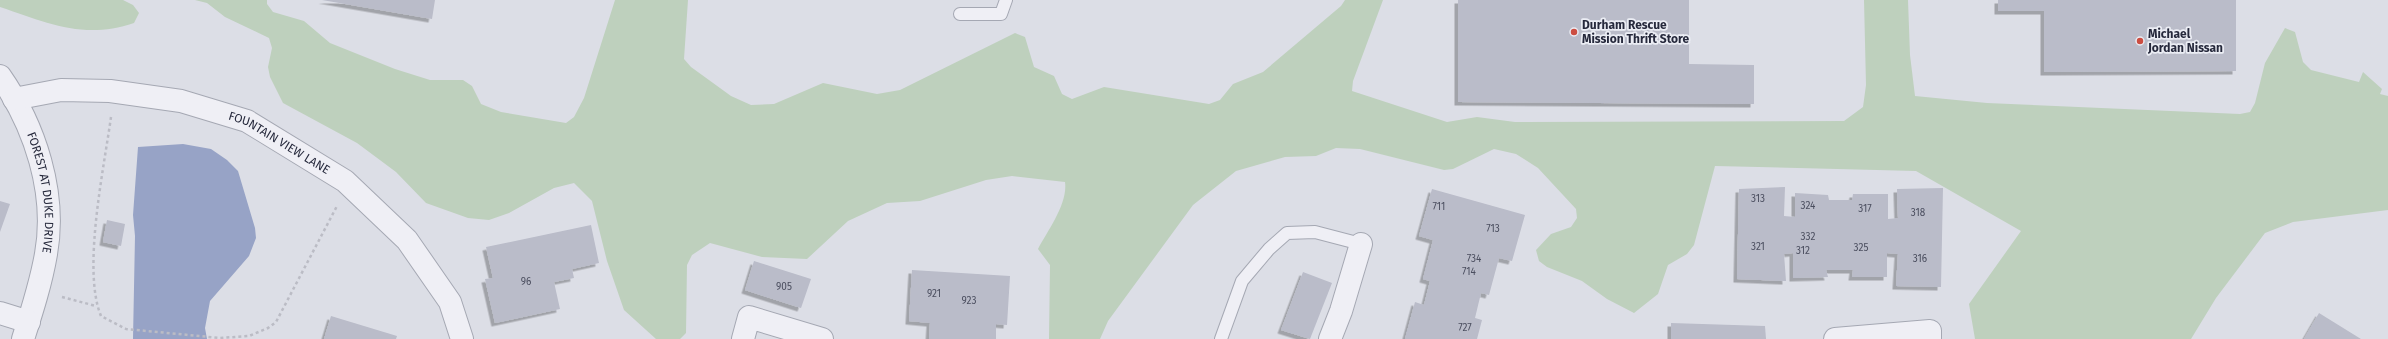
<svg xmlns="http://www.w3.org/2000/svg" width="2388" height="339" font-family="'Fira Sans',sans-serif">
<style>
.green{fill:#bed0bd}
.water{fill:#97a3c6}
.building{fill:#babcc9;filter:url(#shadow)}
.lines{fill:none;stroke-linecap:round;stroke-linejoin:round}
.service-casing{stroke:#a5a8b3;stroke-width:14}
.minor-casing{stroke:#a5a8b3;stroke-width:24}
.path{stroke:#bbbcc5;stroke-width:2.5;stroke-dasharray:3 3;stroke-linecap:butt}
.service{stroke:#efeff5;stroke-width:12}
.minor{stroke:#efeff5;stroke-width:22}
.poi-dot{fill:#cc4d41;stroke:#ebedf4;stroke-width:1.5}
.labels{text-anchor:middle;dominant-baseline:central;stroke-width:3.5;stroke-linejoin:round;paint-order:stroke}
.number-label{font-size:10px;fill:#4b4e5f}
.poi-label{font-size:12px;font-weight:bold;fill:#26293c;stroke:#ebedf4;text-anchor:start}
.street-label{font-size:12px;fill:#26293c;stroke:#ebedf4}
</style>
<defs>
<filter id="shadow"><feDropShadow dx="-3.5" dy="3.5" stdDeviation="0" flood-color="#0004"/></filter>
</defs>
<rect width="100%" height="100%" fill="#dcdee6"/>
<g class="green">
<path d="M0,0H123L133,5L139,13L134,23C84,40 47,23 0,7Z"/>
<path d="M195,0H267V4L273,12L304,21L330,43L395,69L430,80H463L472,86L481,104L501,112L566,123L574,117L584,98L615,0H688L684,59L691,67L731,96L751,105L774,104L823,83L877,94L900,90L1015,33L1025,37L1034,67L1054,76L1062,94L1072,99L1104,87L1209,104L1220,100L1233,84L1263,72L1341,6L1345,0H1383L1353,81L1352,91L1447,122L1477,117L1515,122L1844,121L1863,107L1866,85L1864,0H1908L1910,55L1915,96L1987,103L2240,114L2250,112L2255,103L2265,63L2285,28L2295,32L2303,62L2311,70L2359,82L2363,72L2382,89L2380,94L2388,96V210L2293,222L2265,233L2216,298L2191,339H1975L1969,304L2021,231L1916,171L1715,166L1694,245L1687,254L1668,265L1658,294L1634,313L1607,299L1582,281L1547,267L1539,261L1536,250L1551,234L1571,227L1577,218L1576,209L1538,168L1516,154L1494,149L1453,169L1444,170L1360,149L1336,148L1316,156L1285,157L1236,171L1193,205L1108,321L1100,339H1049L1050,265L1038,249C1048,230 1068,204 1065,182L1012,176L986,180L920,201L887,203L848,221L807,259L762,257L710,243L692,255L687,265L686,333L680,339H656L624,310L607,261L592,201L574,183L554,188L509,213L489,220L468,218L426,203L396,172L357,143L283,103L270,77L268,67L272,48L269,38L225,17L207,3Z"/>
</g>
<path class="water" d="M183,144L211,149L227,160L238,171L255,228L256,238L249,256L210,301L205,328L207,339H133L135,236L133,215L138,147Z"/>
<g class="building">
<path d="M322,0H435L432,19Z"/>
<path d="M1458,0H1689V64L1754,65V104L1458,102Z"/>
<path d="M1998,0H2236V71L2044,72V11H1998Z"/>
<path d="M1785,187L1784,216L1795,217V193L1828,195L1829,200H1852L1853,194H1888V219L1898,218L1897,189L1943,188L1941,287L1896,286L1898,254L1887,253V277H1852L1853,270H1826L1828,277L1793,278V253L1784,254L1786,281L1737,279L1739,189Z"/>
<path d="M1432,189L1525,215L1512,261L1499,258L1489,295L1481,293L1475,318L1482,320L1477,339H1405L1415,302L1424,305L1430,281L1423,279L1433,240L1419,236Z"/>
<path d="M0,201L10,204L0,232Z"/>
<path d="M107,220L125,224L121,246L103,242Z"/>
<path d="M591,225L599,263L572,269L574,278L554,282L560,309L495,323L485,279L493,278L486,247Z"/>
<path d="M754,261L811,279L801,308L745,290Z"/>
<path d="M912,270L1010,276L1007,325L996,324V339H929L930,323L909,321Z"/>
<path d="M1303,272L1332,283L1310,339L1281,330Z"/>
<path d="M2319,313L2361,339H2304Z"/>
<path d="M331,316L397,336L396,339H324Z"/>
<path d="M1671,323L1765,326L1766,339H1671Z"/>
</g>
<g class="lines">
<g class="service-casing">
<g id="service">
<path d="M960,14H1001L1006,0"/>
<path d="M1221,339L1242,281L1269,249L1287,233L1315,232L1361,244"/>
</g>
</g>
<g class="minor-casing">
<g id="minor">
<path id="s1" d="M0,76C35,126 57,193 46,254C41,283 32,311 23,339"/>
<path id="s2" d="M14,99L61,90L110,91L181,101L247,121L345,181L407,240L450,302L462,339"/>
<path d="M0,313L29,322"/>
<path d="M743,339L749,317L822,339"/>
<path d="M1330,339L1341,311L1361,244"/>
<path d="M1835,339L1930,331V339"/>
</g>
</g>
<g class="path">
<path d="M111,117C104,168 82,270 101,316L126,329L220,338L249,336L268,328L276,322L337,206"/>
<path d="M62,297L96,306"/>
</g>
<use href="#service" class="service"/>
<use href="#minor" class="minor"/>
</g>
<g class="poi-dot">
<circle cx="1574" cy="32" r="4"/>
<circle cx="2140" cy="41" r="4"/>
</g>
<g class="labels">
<g class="number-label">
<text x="1758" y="199">313</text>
<text x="1808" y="206">324</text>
<text x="1439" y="207">711</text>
<text x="1865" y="209">317</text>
<text x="1918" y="213">318</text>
<text x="1493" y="229">713</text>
<text x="1808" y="237">332</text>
<text x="1758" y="247">321</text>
<text x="1861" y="248">325</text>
<text x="1803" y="251">312</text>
<text x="1474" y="259">734</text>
<text x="1920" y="259">316</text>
<text x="1469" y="272">714</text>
<text x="526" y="282">96</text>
<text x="784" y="287">905</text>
<text x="934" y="294">921</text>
<text x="969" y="301">923</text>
<text x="1465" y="328">727</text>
</g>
<g class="poi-label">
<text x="1582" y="25">Durham Rescue<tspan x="1582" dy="14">Mission Thrift Store</tspan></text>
<text x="2148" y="34">Michael<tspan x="2148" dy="14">Jordan Nissan</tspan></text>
</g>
<g class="street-label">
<text stroke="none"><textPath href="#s2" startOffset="276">FOUNTAIN VIEW LANE</textPath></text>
<text stroke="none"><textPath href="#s1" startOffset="126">FOREST AT DUKE DRIVE</textPath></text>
</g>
</g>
</svg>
